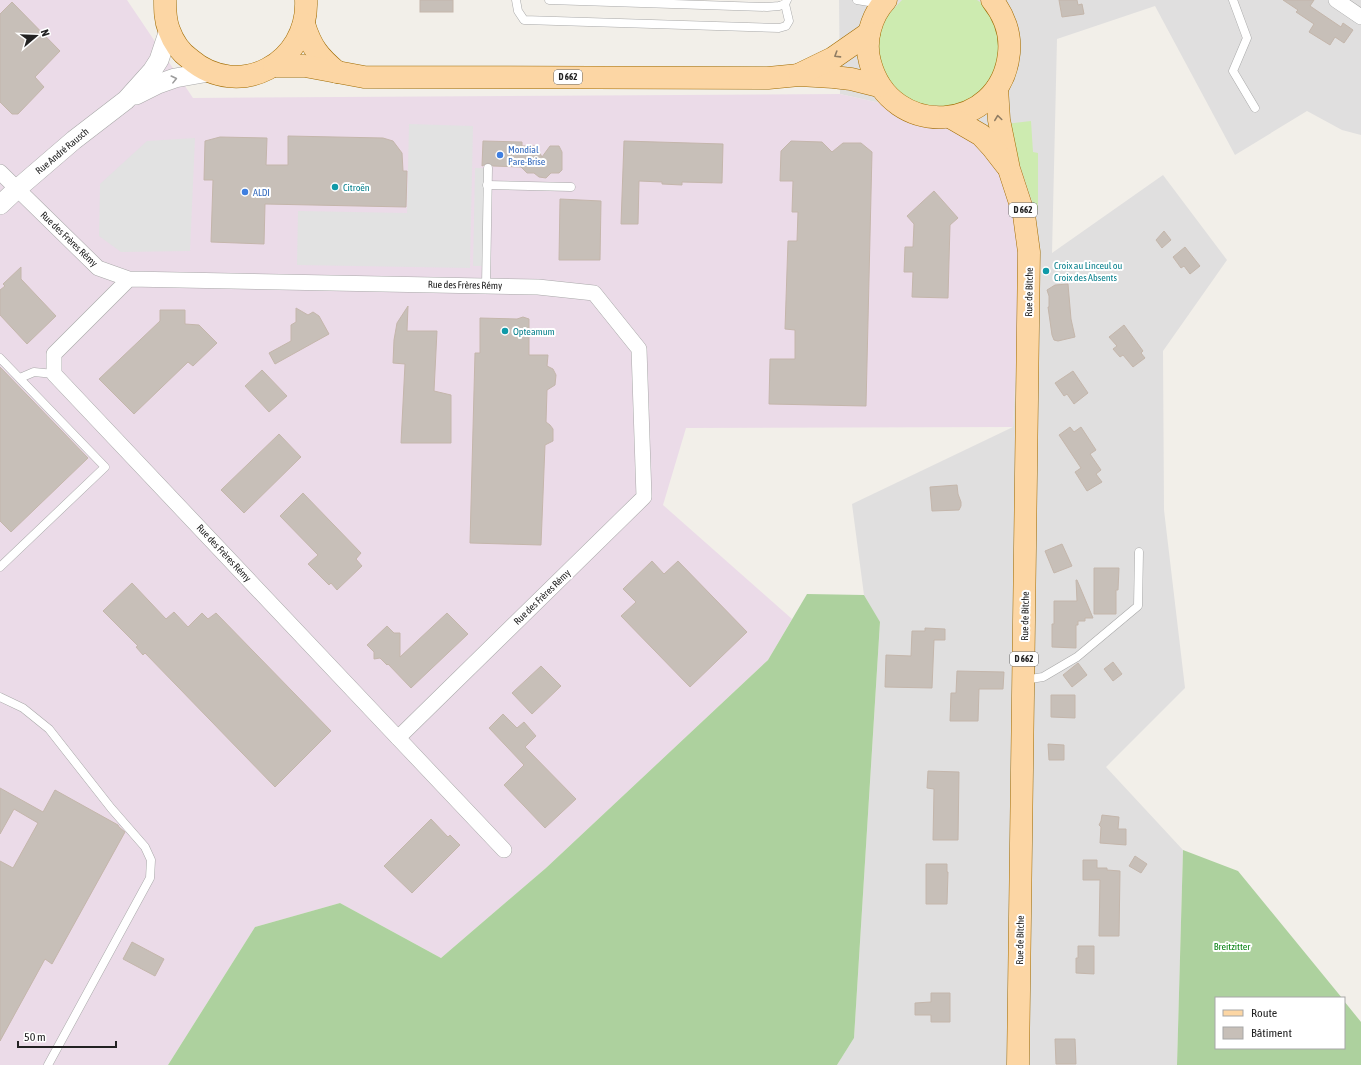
<svg xmlns="http://www.w3.org/2000/svg" width="1361" height="1065" font-family="'Asap Condensed',sans-serif">
<style>
.residential{fill:#e0dfdf}
.industrial{fill:#ebdbe8}
.grass{fill:#cdebb0}
.forest{fill:#add19e}
.parking{fill:#e2e2e2}
.building{fill:#c7bfb8;stroke:#c4b6ab}
.lines{fill:none;stroke-linecap:round;stroke-linejoin:round}
.service-casing{stroke:#a9a9a9;stroke-width:9}
.minor-casing{stroke:#a9a9a9;stroke-width:16}
.tertiary-casing{stroke:#a9a9a9;stroke-width:20}
.primary-casing{stroke:#a06b00;stroke-width:23}
.service{stroke:#fff;stroke-width:8}
.minor{stroke:#fff;stroke-width:15}
.tertiary{stroke:#fff;stroke-width:19}
.primary{stroke:#fcd6a4;stroke-width:22}
.oneway{stroke:#8f7c63}
.oneway2{stroke:#9c9c9c}
.shop-dot{fill:#3f7fe0;stroke:#fff;stroke-width:1.5}
.culture-dot{fill:#0f9aa8;stroke:#fff;stroke-width:1.5}
.labels{text-anchor:middle;dominant-baseline:central;stroke-width:4;stroke-linejoin:round;paint-order:stroke}
.shield{fill:#fff;stroke:#646464;stroke-width:1}
.shield-label{font-size:9px;font-weight:bold;fill:#222}
.shop-label{font-size:10px;fill:#366cbe;stroke:#fff;text-anchor:start}
.street-label{font-size:10px;fill:#222;stroke:#fff}
.culture-label{font-size:10px;fill:#0d838f;stroke:#fff;text-anchor:start}
.park-label{font-size:10px;fill:#0c8416;stroke:#fff}
</style>
<rect width="100%" height="100%" fill="#f2efe9"/>
<path class="residential" d="M839,0H1361V135L1342,130L1307,111L1235,155L1155,6L1057,39L1052,253L1163,175L1227,260L1163,351L1164,510L1185,688L1106,767L1183,850L1177,1065H837L854,1038L880,623L864,595L852,504L1013,427L1027,136L840,94Z"/>
<path class="industrial" d="M0,0H127L193,98L840,94L1027,136L1013,427L686,428L663,505L792,619L768,660L546,868L441,958L340,903L255,927L168,1065H0Z"/>
<g class="grass">
<path d="M902,0H977L987,7L998,27L1002,51L996,75L981,95L960,107L911,104L892,87L880,65L878,39L887,16Z"/>
<path d="M1031,121L1033,152L1038,153V210H1035L1006,124Z"/>
</g>
<g class="forest">
<path d="M807,594L864,595L880,622L854,1038L837,1065H168L255,927L340,903L441,958L546,868L768,660Z"/>
<path d="M1183,850L1238,871L1342,998H1216V1048H1344V1001L1361,1022V1065H1177Z"/>
</g>
<g class="parking">
<path d="M409,124L473,126L470,268L297,265L298,211L407,213Z"/>
<path d="M195,138L190,251L121,252L99,236L100,184L147,141Z"/>
<path d="M475,168H488L486,266H473Z"/>
</g>
<g class="building">
<rect x="420" y="0" width="33" height="12"/>
<path d="M1059,0H1077L1078,5L1082,4L1084,14L1062,17Z"/>
<path d="M1283,0H1314L1310,6L1341,27L1343,23L1353,30L1344,43L1335,37L1330,45L1309,32L1314,24L1296,12L1298,10Z"/>
<path d="M12,2L60,51L35,77L44,87L18,114H12L0,102V14Z"/>
<path d="M288,136L383,138L393,141L402,153L403,171H407L406,207L265,204L264,244L211,242L213,180H204L205,141L220,137L267,138L266,165H288Z"/>
<path d="M483,141L522,142V146H536L542,157L550,146H559L562,152V170L559,173H551L546,178L539,177L534,173H527L521,167L493,166L488,163L482,166Z"/>
<path d="M624,141L723,144L722,183L682,182V185L662,184V182L639,181L638,224H621Z"/>
<path d="M791,141L822,142L832,152L843,143H861L872,152L866,406L769,404L770,359H795V330L785,329L788,241H797L798,212H792L793,181H780L781,151Z"/>
<path d="M934,191L958,218L950,225L948,298L912,297L913,272H904L905,247H913L914,224L907,216Z"/>
<path d="M560,199L601,201L600,260H559Z"/>
<path d="M1164,231L1171,240L1162,248L1156,240Z"/>
<path d="M1185,247L1200,266L1190,274L1184,266L1181,268L1173,257Z"/>
<path d="M21,267V279L56,316L27,344L0,315V290L5,286L3,284Z"/>
<path d="M1068,284L1071,319L1075,337L1058,341L1054,340L1052,335L1048,307H1049V296L1047,290L1055,285Z"/>
<path d="M408,306L407,331H437L434,391L451,395V443H401L405,364L393,363L394,340L397,323Z"/>
<path d="M296,308L308,315L313,312L319,316L329,334L275,364L269,353L291,341V325L296,322Z"/>
<path d="M160,310H185V324L199,325L217,343L193,366L188,362L134,414L99,379L160,321Z"/>
<path d="M523,317L529,319V355H548L547,366L553,369L556,375L555,385L547,390L546,422L550,425L553,429V441L545,445L541,545L470,543L475,353H480V318L517,319Z"/>
<path d="M1124,325L1143,351L1141,353L1145,358L1133,367L1123,355L1120,357L1113,349L1117,346L1109,337Z"/>
<path d="M0,367L88,458L11,532L0,521Z"/>
<path d="M262,370L287,396L269,412L245,386Z"/>
<path d="M1073,371L1088,393L1074,404L1067,394L1064,396L1055,383Z"/>
<path d="M1070,427L1074,432L1081,427L1096,450L1090,454L1101,470L1096,474L1102,482L1087,491L1075,472L1081,468L1059,435Z"/>
<path d="M279,434L301,457L244,513L221,490Z"/>
<path d="M957,485L958,494L961,502V506L959,510L932,511L930,487Z"/>
<path d="M303,493L361,553L356,559L362,566L337,590L331,583L329,585L308,564L318,555L280,516Z"/>
<path d="M1062,544L1072,566L1054,573L1045,551Z"/>
<path d="M652,561L664,574L678,561L747,632L690,687L621,616L636,602L623,589Z"/>
<path d="M1094,568H1119L1118,590H1116V614H1094Z"/>
<path d="M1076,580H1077L1093,618H1085V621H1078V625H1076V648L1052,647V624H1054V601H1077Z"/>
<path d="M132,583L166,619L174,612L188,627L202,613L208,619L216,613L331,731L275,787L145,653L143,655L136,647L138,646L103,611Z"/>
<path d="M447,613L468,634L411,688L388,664L387,665L380,658L374,659V652L367,645L387,626L394,633H400V657Z"/>
<path d="M925,628L945,629V640H934L932,688L885,687L886,655L911,656L912,631H925Z"/>
<path d="M1113,662L1122,674L1113,681L1104,669Z"/>
<path d="M1078,663L1087,675L1072,687L1063,675Z"/>
<path d="M541,666L561,686L532,714L512,693Z"/>
<path d="M957,671L1004,672L1003,689H979L978,721H950L951,693H956Z"/>
<path d="M1051,695H1075V718L1051,717Z"/>
<path d="M503,714L517,728L524,722L536,736L525,747L576,799L545,828L504,785L524,765L489,728Z"/>
<path d="M1048,744L1064,745V760H1049Z"/>
<path d="M928,771L959,772L958,840H933L934,789L927,788Z"/>
<path d="M0,788L43,812L55,790L118,825L119,827L125,832L52,964L45,959L0,1041V861L13,868L38,823L14,809L0,834Z"/>
<path d="M1102,815L1119,817L1118,829H1126V845L1100,843L1101,827L1099,825L1101,821Z"/>
<path d="M431,819L448,837L450,835L460,845L412,893L384,866Z"/>
<path d="M1135,856L1147,864L1141,873L1129,866Z"/>
<path d="M1083,860H1097V868H1107V870L1120,871L1119,936H1099L1100,880H1083Z"/>
<path d="M926,864H947V872H948L947,904H926Z"/>
<path d="M132,942L164,959L155,976L123,959Z"/>
<path d="M1078,946H1094V974L1076,973V958H1078Z"/>
<path d="M931,993H950V1022H931V1015H915V1003L931,1002Z"/>
<path d="M1055,1039H1075L1076,1064H1056Z"/>
</g>
<g class="lines">
<g class="service-casing">
<g id="service">
<path d="M516,0L518,11L524,20L779,28L786,26L789,21L785,4"/>
<path d="M549,0L767,7L779,6L785,4L787,0"/>
<path d="M857,0L881,4"/>
<path d="M1233,0L1247,38L1233,71L1255,108"/>
<path d="M487,185L571,187"/>
<path d="M486,286L488,168"/>
<path d="M0,358L105,467L0,567"/>
<path d="M20,378L34,372L54,374"/>
<path d="M1024,680L1043,677L1077,657L1138,606L1139,552"/>
<path d="M0,697L23,708L49,729L111,808L145,847L151,860L150,878L48,1065"/>
</g>
</g>
<g class="minor-casing">
<g id="minor">
<path d="M1336,0L1361,17"/>
<path d="M0,172L98,268L129,279L538,287L594,293L639,349L644,497L398,738L54,374V354L129,279"/>
<path d="M398,738L504,850"/>
</g>
</g>
<g class="tertiary-casing">
<g id="tertiary">
<path d="M136,95L158,84L175,78L209,72"/>
<path d="M0,205L17,189L74,140L126,100L152,71L159,60L169,30"/>
</g>
</g>
<g class="primary-casing">
<g id="primary">
<path d="M165,0C165,10 165,20 169,30C173,41 180,52 190,59C239,101 309,63 306,0"/>
<path d="M886,0C871,16 864,41 870,62C890,140 1001,134 1009,53C1011,34 1004,15 992,0"/>
<path d="M304,24C311,47 319,57 337,72"/>
<path d="M274,66H305L364,77L768,78L799,75L833,77L851,79L879,86"/>
<path d="M800,74L833,58L869,33"/>
<path d="M997,88L999,120L1009,169L1024,215L1029,252L1018,1065"/>
<path d="M950,117L981,135L992,147L1006,165"/>
</g>
</g>
<use href="#service" class="service"/>
<use href="#minor" class="minor"/>
<use href="#tertiary" class="tertiary"/>
<use href="#primary" class="primary"/>
</g>
<defs><path id="oneway-chevron" d="M-2-3.5L2.5 0L-2 3.5" fill="none" stroke-width="1.6" stroke-linecap="round" stroke-linejoin="round"/></defs>
<g class="oneway">
<use href="#oneway-chevron" transform="translate(837 55) rotate(148)"/>
<use href="#oneway-chevron" transform="translate(998 118) rotate(-98)"/>
</g>
<use class="oneway2" href="#oneway-chevron" transform="translate(174 79) rotate(-14)"/>
<g class="shop-dot">
<circle cx="500" cy="155" r="4"/>
<circle cx="245" cy="192" r="4"/>
</g>
<g class="culture-dot">
<circle cx="335" cy="187" r="4"/>
<circle cx="1046" cy="271" r="4"/>
<circle cx="505" cy="331" r="4"/>
</g>
<g class="labels">
<g class="shield">
<rect x="554" y="70" width="28" height="14" rx="3"/>
<rect x="1009" y="203" width="28" height="14" rx="3"/>
<rect x="1010" y="652" width="28" height="14" rx="3"/>
</g>
<g class="shield-label">
<text x="568" y="77">D 662</text>
<text x="1023" y="210">D 662</text>
<text x="1024" y="659">D 662</text>
</g>
<g class="shop-label">
<text x="508" y="149">Mondial<tspan x="508" dy="12">Pare-Brise</tspan></text>
<text x="253" y="192">ALDI</text>
</g>
<g class="street-label">
<text transform="translate(62 151) rotate(-40)">Rue André Rausch</text>
<text transform="translate(69 239) rotate(44)">Rue des Frères Rémy</text>
<text transform="translate(465 285) rotate(1)">Rue des Frères Rémy</text>
<text transform="translate(1029 292) rotate(-89)">Rue de Bitche</text>
<text transform="translate(224 553) rotate(47)">Rue des Frères Rémy</text>
<text transform="translate(542 597) rotate(-44)">Rue des Frères Rémy</text>
<text transform="translate(1025 616) rotate(-89)">Rue de Bitche</text>
<text transform="translate(1020 940) rotate(-89)">Rue de Bitche</text>
</g>
<g class="culture-label">
<text x="343" y="187">Citroën</text>
<text x="1054" y="265">Croix au Linceul ou<tspan x="1054" dy="12">Croix des Absents</tspan></text>
<text x="513" y="331">Opteamum</text>
</g>
<g class="park-label">
<text x="1232" y="946">Breitzitter</text>
</g>
</g>
<rect x="1215" y="997" width="130" height="52" fill="#ffffff" stroke="#a7a7a7"/>
<rect x="1223" y="1010" width="20" height="6" fill="#fcd6a4" stroke="#a7a7a7"/>
<text x="1251" y="1017" font-size="12" fill="#222222">Route</text>
<rect x="1223" y="1027" width="20" height="12" fill="#c7bfb8" stroke="#a7a7a7"/>
<text x="1251" y="1037" font-size="12" fill="#222222">Bâtiment</text>
<g transform="translate(36 36) rotate(71)" stroke="#ffffff" stroke-width="3" paint-order="stroke">
<path d="M0-3L7 15L0 10L-7 15Z" fill="#222222"/>
<text y="-6" font-size="11" font-weight="bold" text-anchor="middle" fill="#222222">N</text>
</g>
<path d="M18 1041v6h98v-6" fill="none" stroke="#222222" stroke-width="2"/>
<text x="24" y="1041" font-size="12" fill="#222222" stroke="#ffffff" stroke-width="3" paint-order="stroke">50 m</text>
</svg>
